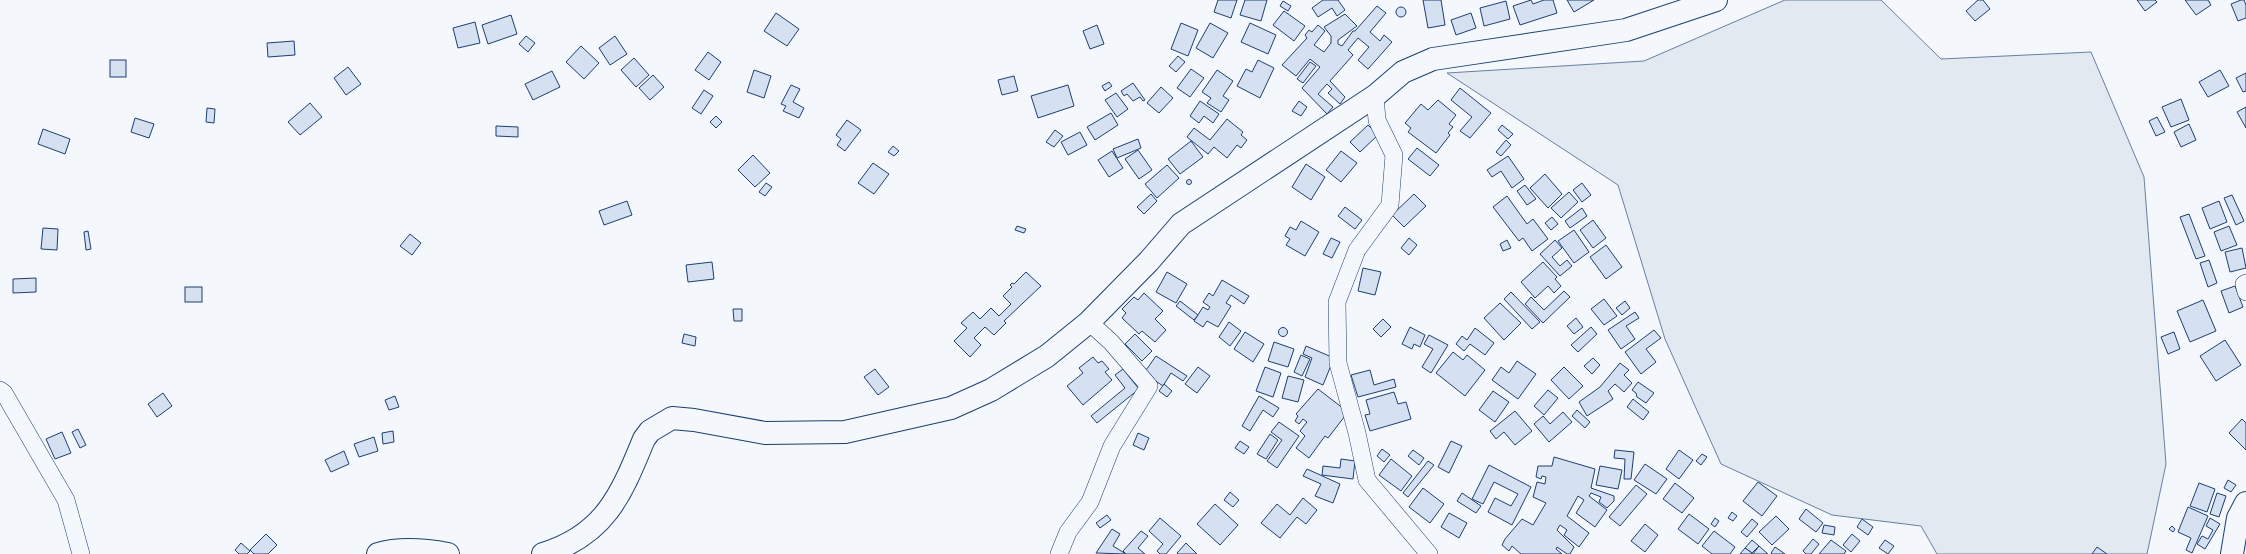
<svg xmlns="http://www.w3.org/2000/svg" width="2246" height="554" font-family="'Libre Baskerville',serif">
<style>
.green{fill:#e3e9f0;stroke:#687fa3}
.building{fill:#d5e0f0;stroke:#1d3f73}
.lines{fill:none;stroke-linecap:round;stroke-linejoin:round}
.minor-casing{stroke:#1d3f73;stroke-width:18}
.secondary-casing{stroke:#1d3f73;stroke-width:24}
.primary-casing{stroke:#1d3f73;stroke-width:24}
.minor{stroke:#f4f7fb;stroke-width:17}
.secondary{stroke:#f4f7fb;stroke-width:22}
.primary{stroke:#f4f7fb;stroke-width:22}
</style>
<rect width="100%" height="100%" fill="#f4f7fb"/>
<path class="green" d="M1785,0H1881L1941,59L2091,52L2144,177L2166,464L2147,554H1937L1921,526L1832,515L1721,464L1665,339L1618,185L1447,73L1644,61Z"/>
<g class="building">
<path d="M1218,0H1237L1231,18L1214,12Z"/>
<path d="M1245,0H1267L1261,21L1240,15Z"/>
<path d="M1323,0H1338L1345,10L1337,16L1332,8L1318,17L1312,8Z"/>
<path d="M1423,0H1441L1445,25L1428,28Z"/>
<path d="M1531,0L1533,4L1544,0H1553L1557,13L1520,25L1513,6Z"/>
<path d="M1567,0H1594L1574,12Z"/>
<path d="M1978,0H1983L1990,9L1975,21L1966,11Z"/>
<path d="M2137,0H2155L2157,2L2145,11Z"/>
<path d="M2185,0H2208L2211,5L2196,15Z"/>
<path d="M2241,0H2244L2246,5V18L2238,21L2231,4Z"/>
<path d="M1283,1L1291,6L1288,11L1280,6Z"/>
<path d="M1506,1L1510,19L1484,26L1480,8Z"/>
<path d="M1377,6L1386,13L1370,32L1380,41L1384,35L1392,42L1368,69L1358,60L1369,47L1358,38L1348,50L1353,55L1330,81L1345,97L1340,104L1328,93L1332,89L1327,84L1318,94L1333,107L1327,114L1302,88L1320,67L1310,59L1296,76L1282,65L1307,38L1305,35L1309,30L1312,32L1318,25L1325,31L1314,45L1324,52L1331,43V36L1324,27L1345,14L1357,26L1338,40V44L1342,46L1353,31H1355Z"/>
<circle cx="1401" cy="12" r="5"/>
<path d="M1284,11L1305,26L1294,41L1273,25Z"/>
<path d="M776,13L799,29L787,46L764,31Z"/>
<path d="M1471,13L1476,28L1456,35L1451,20Z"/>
<path d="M511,15L517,34L488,44L482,25Z"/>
<path d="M475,22L480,43L458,48L453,28Z"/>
<path d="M1181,23L1198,30L1188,56L1171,49Z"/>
<path d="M1210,23L1228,33L1213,58L1196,48Z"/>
<path d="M1250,23L1276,35L1268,54L1241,42Z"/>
<path d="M1097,25L1104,44L1090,49L1083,31Z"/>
<path d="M526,36L535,43L528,52L519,44Z"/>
<path d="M615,36L627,54L610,65L599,48Z"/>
<path d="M294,41L295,55L268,57L267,43Z"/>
<path d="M581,46L599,63L584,79L566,62Z"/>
<path d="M708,52L721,62L709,80L695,70Z"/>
<path d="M1178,56L1185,62L1176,72L1169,66Z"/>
<path d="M634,58L649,75L636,87L621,70Z"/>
<rect x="110" y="60" width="16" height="17"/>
<path d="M1258,60L1274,68L1260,98L1237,86L1246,69L1252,72Z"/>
<path d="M1310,62L1316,66L1303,83L1297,79Z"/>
<path d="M348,67L361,84L346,95L334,78Z"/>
<path d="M1191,69L1204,78L1190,97L1177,88Z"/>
<path d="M754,70L771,76L764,98L747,92Z"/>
<path d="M1217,70L1233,81L1223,96L1229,100L1221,112L1207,103L1211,98L1202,92Z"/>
<path d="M2220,70L2229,86L2208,97L2199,82Z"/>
<path d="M552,71L560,87L533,100L525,84Z"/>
<path d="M2246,73V91L2243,92L2236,78Z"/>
<path d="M653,75L664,87L650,100L639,88Z"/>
<path d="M1014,76L1018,91L1002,95L998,80Z"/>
<path d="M1109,82L1112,86L1105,91L1102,86Z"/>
<path d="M1133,83L1145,100L1143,101L1140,97L1133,101L1127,94L1124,96L1121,91Z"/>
<path d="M791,85L800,89L793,102L804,108L799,118L783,111L786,106L781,104Z"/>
<path d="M1068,85L1074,106L1038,118L1031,96Z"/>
<path d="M1161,87L1173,98L1159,113L1147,103Z"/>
<path d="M1460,88L1491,113L1470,138L1460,131L1472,117L1451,100Z"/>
<path d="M704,90L713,96L701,114L692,108Z"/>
<path d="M1116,93L1128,109L1117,117L1105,100Z"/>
<path d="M2181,99L2189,120L2171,127L2162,107Z"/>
<path d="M1438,100L1456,115L1449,124L1453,127L1448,133L1450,135L1436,153L1408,132L1411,128L1405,123L1421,104L1428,110Z"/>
<path d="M1200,101L1219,114L1213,123L1204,116L1199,123L1190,116Z"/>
<path d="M1299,101L1307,107L1301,116L1292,111Z"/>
<path d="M310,103L322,117L300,135L288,122Z"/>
<path d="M2246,107V128L2237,112Z"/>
<path d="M207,108L215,109L214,123L206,122Z"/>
<path d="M1111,113L1118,125L1095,140L1087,127Z"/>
<path d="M716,116L722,122L716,128L710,122Z"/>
<path d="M2157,117L2165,132L2156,136L2149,121Z"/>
<path d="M135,118L154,124L149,138L131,132Z"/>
<path d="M1227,119L1243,132L1241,135L1247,140L1241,148L1237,145L1227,158L1214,147L1208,154L1187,137L1194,128L1210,140Z"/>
<path d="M847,120L861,130L845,151L837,145L841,139L836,135Z"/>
<path d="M2189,124L2196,140L2181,147L2174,132Z"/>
<path d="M1368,125L1378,135L1360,152L1350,142Z"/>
<path d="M1502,125L1513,134L1508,139L1498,130Z"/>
<path d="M496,126L518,127V137L496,136Z"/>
<path d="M43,129L70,139L65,154L38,144Z"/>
<path d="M1055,130L1063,136L1054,147L1046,142Z"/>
<path d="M1080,132L1087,145L1068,155L1061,142Z"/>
<path d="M1138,139L1141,148L1117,158L1113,149Z"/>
<path d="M1506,140L1511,145L1501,156L1496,152Z"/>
<path d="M1191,141L1203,157L1180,174L1168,159Z"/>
<path d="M893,146L899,151L894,156L888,152Z"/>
<path d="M1417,148L1439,165L1430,176L1408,159Z"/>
<path d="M1138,150L1152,170L1139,179L1125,159Z"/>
<path d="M1112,151L1123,168L1109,177L1098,160Z"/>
<path d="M1341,151L1357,163L1341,182L1326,170Z"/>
<path d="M753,155L770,173L755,187L738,170Z"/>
<path d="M1508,156L1524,179L1512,188L1501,171L1492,177L1487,170Z"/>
<path d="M873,163L889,174L874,194L858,183Z"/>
<path d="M1306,164L1325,177L1311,200L1292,187Z"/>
<path d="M1167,165L1179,178L1157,198L1145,184Z"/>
<path d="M1545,174L1562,194L1548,208L1530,188Z"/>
<circle cx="1189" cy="182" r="2.5"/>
<path d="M766,183L772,187L765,196L759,192Z"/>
<path d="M1582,183L1591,195L1582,202L1573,190Z"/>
<path d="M1525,185L1536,199L1527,205L1517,191Z"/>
<path d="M1569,192L1578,202L1561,218L1551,208Z"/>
<path d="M1151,194L1157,201L1144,214L1137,207Z"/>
<path d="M1414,194L1426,206L1404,227L1392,215Z"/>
<path d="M2232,195L2244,221L2236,225L2224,198Z"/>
<path d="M1507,196L1527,224L1533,219L1548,239L1532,251L1523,238L1519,241L1493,207Z"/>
<path d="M627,201L632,215L604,225L599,211Z"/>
<path d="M2219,201L2227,222L2210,229L2202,208Z"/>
<path d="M1345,207L1362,220L1355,229L1338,216Z"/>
<path d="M1582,208L1587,216L1570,228L1565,221Z"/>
<path d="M2189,214L2205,256L2196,259L2180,217Z"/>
<path d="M1552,217L1558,224L1551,230L1545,223Z"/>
<path d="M1593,220L1606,238L1593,248L1580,230Z"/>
<path d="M1301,221L1319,232L1305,256L1286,245L1290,239L1285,236L1290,227L1296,230Z"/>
<path d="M1017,226L1026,229L1024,233L1015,230Z"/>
<path d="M2229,226L2237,245L2221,251L2214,232Z"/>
<path d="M43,228L58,229L57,250L41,249Z"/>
<path d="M1574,230L1589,252L1574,263L1558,241Z"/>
<path d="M88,231L91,249L86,250L84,232Z"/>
<path d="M410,234L421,243L412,255L400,246Z"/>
<path d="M1331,238L1340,242L1332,258L1323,254Z"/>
<path d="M1409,238L1417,245L1409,255L1401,248Z"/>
<path d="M1507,240L1511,248L1503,251L1500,244Z"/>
<path d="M1555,240L1562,248L1552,257L1560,266L1567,260L1572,266L1560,276L1540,254Z"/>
<path d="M1606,245L1622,267L1606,279L1590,257Z"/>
<path d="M2242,248L2246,268L2230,272L2225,252Z"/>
<path d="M2209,260L2217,283L2208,287L2200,263Z"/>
<path d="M712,262L714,279L688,282L686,265Z"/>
<path d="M1543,262L1557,277L1555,279L1561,286L1554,293L1548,286L1535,298L1521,282Z"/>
<path d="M1363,268L1381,272L1375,295L1358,291Z"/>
<path d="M1026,272L1041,286L1004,321L1006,323L994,335L985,327L974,338L981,345L970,357L954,341L967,328L961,323L973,312L980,319L991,308L999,316L1011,304L1003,296L1012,287L1010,285L1012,283L1014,284Z"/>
<path d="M1167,272L1187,284L1176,303L1156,292Z"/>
<path d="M36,278V292L13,293V279Z"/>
<path d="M1222,280L1249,296L1244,304L1231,295L1226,303L1231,306L1218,327L1207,321L1203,327L1194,321L1203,307L1208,310L1210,307L1203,302L1209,293L1213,296Z"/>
<path d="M2235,286L2243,307L2229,313L2221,291Z"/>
<rect x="185" y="287" width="17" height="15"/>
<path d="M1564,291L1570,297L1543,323L1525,304L1531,297L1544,310Z"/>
<path d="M1511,292L1540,322L1532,329L1504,299Z"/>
<path d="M1144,293L1163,311L1155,319L1166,330L1155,342L1142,331L1139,334L1122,318L1126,313L1122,309L1134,297L1138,300Z"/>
<path d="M1604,299L1617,316L1604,325L1591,309Z"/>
<path d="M2203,300L2216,331L2190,342L2177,311Z"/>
<path d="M1180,301L1198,315L1194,320L1176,306Z"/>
<path d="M1625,301L1630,308L1622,315L1616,308Z"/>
<path d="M1500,303L1521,323L1504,340L1484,318Z"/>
<path d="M733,309H742V321H734Z"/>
<path d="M1635,312L1639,318L1626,326L1635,339L1621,349L1608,330Z"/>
<path d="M1576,318L1583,327L1574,334L1567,326Z"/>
<path d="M1383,319L1391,327L1381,337L1373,329Z"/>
<path d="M1229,322L1241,331L1230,346L1219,337Z"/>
<path d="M1410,327L1425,335L1420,347L1414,344L1412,349L1402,344Z"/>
<path d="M1591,327L1597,334L1578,352L1571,345Z"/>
<circle cx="1283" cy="332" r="4.5"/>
<path d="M1475,328L1494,343L1485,355L1470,344L1464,351L1456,344L1462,336L1467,340Z"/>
<path d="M1654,330L1661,338L1646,349L1656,362L1641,374L1625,352Z"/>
<path d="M1245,332L1264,344L1253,362L1234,349Z"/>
<path d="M2174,332L2180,349L2168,354L2161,337Z"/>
<path d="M684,334L696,337L695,346L682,343Z"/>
<path d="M1135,334L1152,351L1142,361L1125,344Z"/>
<path d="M1429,335L1448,345L1431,373L1422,367L1433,349L1424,344Z"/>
<path d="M2225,340L2241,365L2216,381L2200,356Z"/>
<path d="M1274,342L1294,349L1288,367L1268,361Z"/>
<path d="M1306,346L1334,358L1323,385L1305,377L1312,358L1303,354Z"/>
<path d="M1453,352L1463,360L1467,355L1485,370L1465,396L1436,373Z"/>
<path d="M1301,355L1310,359L1302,376L1294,372Z"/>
<path d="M1156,356L1187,376L1183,381L1171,373L1163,386L1144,373Z"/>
<path d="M1093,357L1098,363L1102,361L1109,369L1105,372L1112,380L1083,405L1067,386L1083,373L1079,368Z"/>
<path d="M1593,358L1600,365L1592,374L1584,366Z"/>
<path d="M1517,361L1536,374L1518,399L1492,380L1501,367L1509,373Z"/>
<path d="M1620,363L1629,370L1624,375L1632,383L1624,392L1615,384L1608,391L1613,399L1587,416L1579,402L1600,387Z"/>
<path d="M1198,367L1210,376L1197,393L1185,384Z"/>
<path d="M1265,367L1281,373L1273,397L1256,391Z"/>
<path d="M1564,367L1583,386L1569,399L1551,380Z"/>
<path d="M875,369L889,387L878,395L864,377Z"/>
<path d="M1123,369L1139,389L1097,423L1091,416L1125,388L1115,375Z"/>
<path d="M1370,370L1374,385L1394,379L1396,387L1358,397L1351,375Z"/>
<path d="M1288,376L1304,380L1298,402L1282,398Z"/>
<path d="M1638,382L1654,393L1646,403L1637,397L1636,393L1632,390Z"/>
<path d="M1164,384L1172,391L1167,397L1159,391Z"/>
<path d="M1318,389L1348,412L1328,438L1325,436L1309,458L1296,448L1305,436L1300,431L1307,422L1303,419L1299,424L1295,421L1298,416L1296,414Z"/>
<path d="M1548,390L1558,398L1544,415L1534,406Z"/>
<path d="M1493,391L1509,402L1495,422L1479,410Z"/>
<path d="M1394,392L1398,404L1406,402L1411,419L1370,431L1365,415L1370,414L1366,400Z"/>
<path d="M163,393L172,406L157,417L148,404Z"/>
<path d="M395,396L399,407L389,410L385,400Z"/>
<path d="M1259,396L1279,408L1273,417L1263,410L1250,431L1242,426Z"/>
<path d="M1633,399L1649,412L1643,420L1627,407Z"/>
<path d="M1577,410L1590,422L1585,428L1572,416Z"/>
<path d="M1515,411L1532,431L1515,445L1504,432L1496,439L1490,431Z"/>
<path d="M1563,412L1572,422L1549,442L1534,424L1543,416L1550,424Z"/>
<path d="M2242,419L2246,423V450L2229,433Z"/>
<path d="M1279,422L1299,436L1277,468L1267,461L1282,440L1271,432Z"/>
<path d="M78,429L86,445L80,448L72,432Z"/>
<path d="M393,431L394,442L383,444L382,433Z"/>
<path d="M62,432L71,453L55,459L46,439Z"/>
<path d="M1138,433L1149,438L1144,450L1133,445Z"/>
<path d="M1270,434L1278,440L1266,459L1257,454Z"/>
<path d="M374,437L378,451L359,457L354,444Z"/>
<path d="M1240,441L1249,447L1244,454L1235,448Z"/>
<path d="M1451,441L1462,446L1449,473L1438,467Z"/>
<path d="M1382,449L1390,455L1384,462L1377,456Z"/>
<path d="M1413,450L1424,458L1419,465L1408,456Z"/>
<path d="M1615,450L1634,452L1631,479H1624L1625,459L1614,458Z"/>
<path d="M1679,450L1693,460L1679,479L1666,469Z"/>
<path d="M344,451L349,464L331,472L325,460Z"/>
<path d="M1702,454L1707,457L1701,465L1696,461Z"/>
<path d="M1554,457L1595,469L1591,488L1614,496V501L1607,508L1599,502L1601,497L1591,493L1589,496L1607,510L1595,527L1576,513L1584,500L1578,496L1567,516L1589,533L1579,547L1564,535L1567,530L1560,525L1557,530L1574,547L1570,554H1567L1557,547L1556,549L1562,554H1521L1512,546L1509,551L1502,545L1505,539L1522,519L1533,525L1546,503L1533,497L1537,482L1545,484L1546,477L1542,476L1541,479L1536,477L1538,466H1552Z"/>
<path d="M1341,459L1355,461L1353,479L1322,475L1323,466L1340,468Z"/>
<path d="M1391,459L1412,476L1401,491L1379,475Z"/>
<path d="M1428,461L1434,465L1408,497L1403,493Z"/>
<path d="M1645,464L1667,479L1656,494L1634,480Z"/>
<path d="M1489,465L1531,487L1512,525L1488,512L1495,498L1511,506L1518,494L1494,482L1483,504L1472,499Z"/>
<path d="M1600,466L1622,470L1618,489L1596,485Z"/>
<path d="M1307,469L1340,484L1333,503L1315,496L1321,484L1303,476Z"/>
<path d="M2228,480L2236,485L2231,492L2224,488Z"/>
<path d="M1758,482L1777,496L1762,516L1743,501Z"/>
<path d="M1675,483L1694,498L1682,513L1663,499Z"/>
<path d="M2199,483L2215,489L2207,512L2190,506Z"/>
<path d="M1636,485L1647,494L1620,526L1609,517Z"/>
<path d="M1423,488L1444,504L1430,523L1409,507Z"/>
<path d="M1230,492L1239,500L1233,507L1224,500Z"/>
<path d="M1462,493L1481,506L1476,513L1457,501Z"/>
<path d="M2217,493L2226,496L2219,517L2210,514Z"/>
<path d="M1303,498L1317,510L1306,524L1297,517L1280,538L1261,523L1277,504L1290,515Z"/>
<path d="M1215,504L1238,525L1220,545L1197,524Z"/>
<path d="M2188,507L2208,516L2192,553L2186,550L2191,538L2178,532Z"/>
<path d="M1806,509L1823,523L1816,532L1799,519Z"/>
<path d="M1732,512L1737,516L1733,521L1728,518Z"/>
<path d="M1449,513L1467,523L1459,538L1441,527Z"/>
<path d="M1689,514L1709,529L1698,544L1678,529Z"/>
<path d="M1107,515L1111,520L1100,528L1096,523Z"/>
<path d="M1776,516L1789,529L1772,545L1759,532Z"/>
<path d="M1160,518L1181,536L1166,554H1160L1157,551L1163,544L1149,531Z"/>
<path d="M1715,518L1719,521L1715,527L1711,524Z"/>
<path d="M2210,518L2220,524L2205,549L2197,544L2202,536L2208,539L2213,530L2206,526Z"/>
<path d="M1752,519L1758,524L1747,537L1741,532Z"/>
<path d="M1862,519L1873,527L1868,535L1857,527Z"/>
<path d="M1645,524L1658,535L1645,552L1631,541Z"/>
<path d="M1824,525L1835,527L1834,535L1822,533Z"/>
<path d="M2172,526L2175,529L2173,532L2169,529Z"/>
<path d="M1112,529L1120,534L1113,546L1126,554L1096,553Z"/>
<path d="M1141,531L1148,536L1138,548L1145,554H1126L1123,551Z"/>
<path d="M1714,531L1735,547L1730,554H1712L1702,546Z"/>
<path d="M266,534L277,545L268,554H254L250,550Z"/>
<path d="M1852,534L1860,541L1851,552L1843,545Z"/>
<path d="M1813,539L1819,544L1811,554H1806L1803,551Z"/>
<path d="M1752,540L1759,546L1752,553L1745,548Z"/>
<path d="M1831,540L1846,551L1844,554H1819Z"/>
<path d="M1885,540L1894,546L1888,554L1879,548Z"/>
<path d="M241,543L250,551L247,554H239L235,550Z"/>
<path d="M1186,543L1197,554H1178L1177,553Z"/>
<path d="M1759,546L1768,554H1753Z"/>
<path d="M1775,547L1785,554H1772L1771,553Z"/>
<path d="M2097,547L2107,554H2092Z"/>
<path d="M1745,548L1752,553V554H1740Z"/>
</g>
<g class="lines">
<g class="minor-casing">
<g id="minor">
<path d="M1375,96L1377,120L1394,155L1390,205L1357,250L1337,302L1338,363L1357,433L1367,480L1429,554"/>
<path d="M2246,283L2244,284L2246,292"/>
<path d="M0,390L4,393L66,500L81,554"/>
<path d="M1059,554L1068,532L1090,502L1112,446L1149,386L1111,342L1089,322"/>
</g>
</g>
<g class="secondary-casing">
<path id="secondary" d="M2232,554L2238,518L2246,503"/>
</g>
<g class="primary-casing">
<g id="primary">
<path d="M378,554C399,548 426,550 448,554"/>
<path d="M543,554C605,535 621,495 644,439L650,431L672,418L694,420L765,433L845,432L951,408L991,390L1047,356L1089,322L1149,261L1181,224L1375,96L1403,72L1433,59L1626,30L1716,0"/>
</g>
</g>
<use href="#minor" class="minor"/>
<use href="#secondary" class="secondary"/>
<use href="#primary" class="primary"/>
</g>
</svg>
